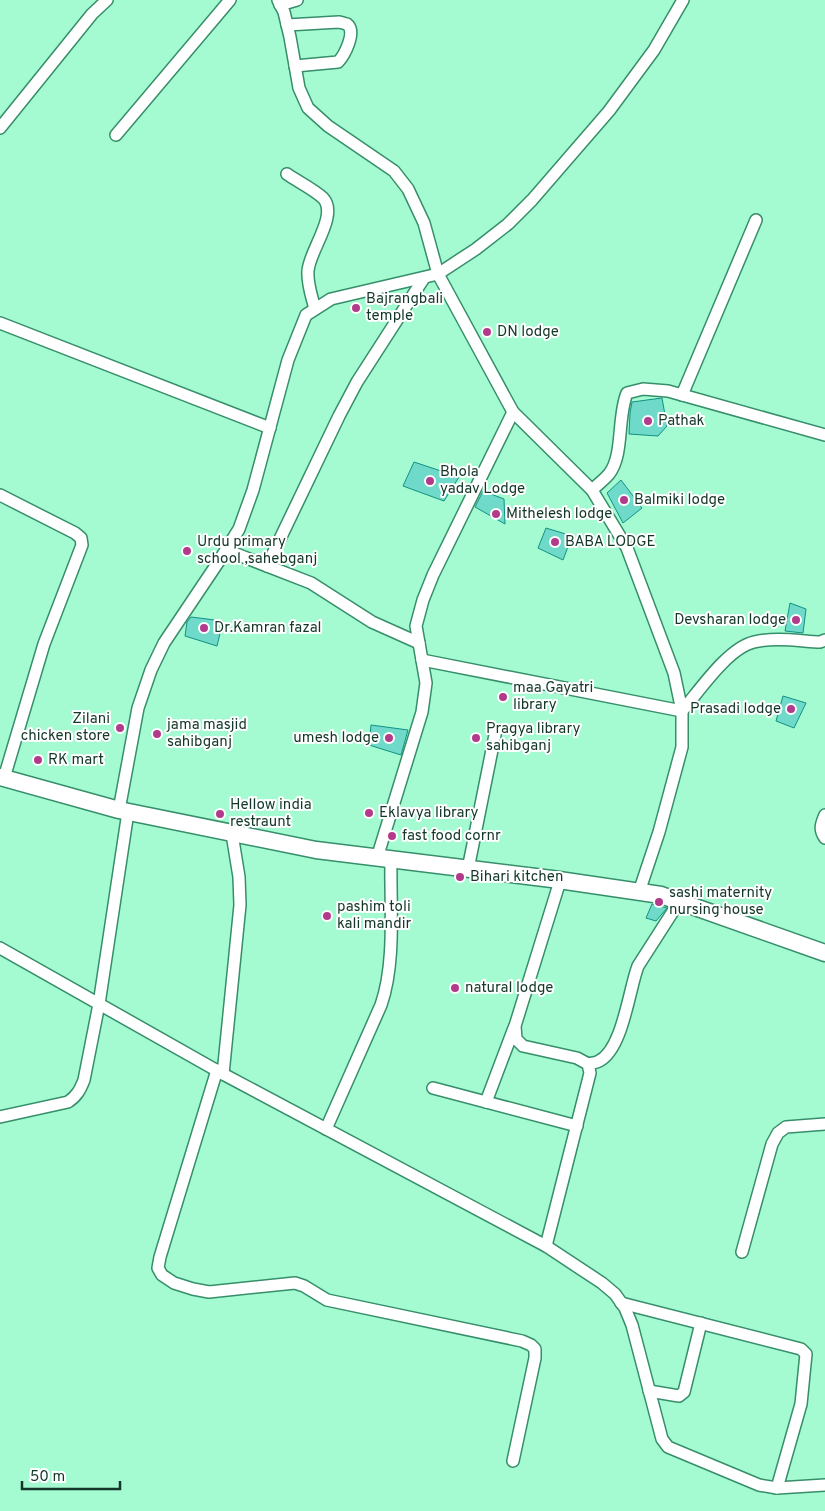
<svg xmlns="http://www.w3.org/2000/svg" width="825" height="1511" font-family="Overpass,sans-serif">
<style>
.building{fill:#6fdaca;stroke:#139183}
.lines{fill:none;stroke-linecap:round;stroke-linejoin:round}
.minor-casing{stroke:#368e6a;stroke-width:14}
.secondary-casing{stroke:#368e6a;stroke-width:19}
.minor{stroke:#fff;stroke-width:11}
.secondary{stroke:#fff;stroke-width:16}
.poi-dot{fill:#b3398b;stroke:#fff;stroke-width:2}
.labels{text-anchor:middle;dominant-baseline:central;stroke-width:4;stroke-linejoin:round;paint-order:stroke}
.poi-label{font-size:15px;fill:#133728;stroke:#fff;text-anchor:start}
</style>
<rect width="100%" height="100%" fill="#a4fbd1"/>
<g class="building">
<path d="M662,398L667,426L658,436L629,434L630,413L632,402Z"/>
<path d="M414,462L459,477L444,501L403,486Z"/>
<path d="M621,480L642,508L623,523L607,493Z"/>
<path d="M483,491L504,499L505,524L475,507Z"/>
<path d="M546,528L572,536L563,560L538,548Z"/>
<path d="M790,603L806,609L803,633L785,631Z"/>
<path d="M191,617L223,621L217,646L185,636L187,622Z"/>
<path d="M783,696L806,703L794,728L776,721Z"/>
<path d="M371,725L408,730L401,755L369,745Z"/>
<path d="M652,904L667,908L656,921L646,918Z"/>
</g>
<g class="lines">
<g class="minor-casing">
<g id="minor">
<path d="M278,0L284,12L290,37L299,88L308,108L328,126L394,171L408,189L424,223L438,274L513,412L592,490L627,548L674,673L682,711V747L659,832L639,892"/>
<path d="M280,5L297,0"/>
<path d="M287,25L339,22C340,22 346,24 347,24C357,32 344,56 338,62L295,66"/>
<path d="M0,128L92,14L107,0"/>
<path d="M116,135L230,0"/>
<path d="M287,174C297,181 315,190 323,198C339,215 309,251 308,271C307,284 312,297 315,309"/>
<path d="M0,323L270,428"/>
<path d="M682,395L756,220"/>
<path d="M592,490C597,485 604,480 609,474C624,455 617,417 627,393L643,389L668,391L825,435"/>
<path d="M0,495L75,533L81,538L82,545L44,644L4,778"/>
<path d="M226,550L311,583L372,622L419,643"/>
<path d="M267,566L339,416L357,382L424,278"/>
<path d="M422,660L682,711C700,690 728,648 754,642C775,637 799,641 820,642L825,640"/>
<path d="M119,810L138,708L151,670L164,643L221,558L239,529L253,490L288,360L306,315L331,299L438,274L476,249L508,224L532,200L609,111L654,50L683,0"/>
<path d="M825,815C821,824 819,830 825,838"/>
<path d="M377,858L422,712L426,683L416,626L423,600L433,575L513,412"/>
<path d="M468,869L496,730"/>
<path d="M0,948L223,1074L546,1246L602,1283L615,1294L625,1308L632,1325L662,1439L668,1447L759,1485L777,1488L825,1485"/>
<path d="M588,1064C591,1063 596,1063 599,1061C623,1049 629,989 638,966L679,902"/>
<path d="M217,1070L160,1257L158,1268L162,1275L174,1283L193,1289L209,1292L295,1283L304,1286L327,1300L522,1341L531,1345L535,1349V1358L513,1461"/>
<path d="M223,1074L240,905L239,877L232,834"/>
<path d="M433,1088L577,1126"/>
<path d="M486,1102L514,1028"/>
<path d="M0,1117L68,1102C77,1096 80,1090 84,1080L99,1004L128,812"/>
<path d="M326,1129L381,1005C396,962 390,905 391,859"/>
<path d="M546,1246L590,1073L588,1064L577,1058L523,1046L516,1039L515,1026L560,881"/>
<path d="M742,1252L772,1144L778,1133L786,1127L825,1124"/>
<path d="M621,1303L801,1349L806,1354L801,1404L777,1488"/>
<path d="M649,1391L679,1396L684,1392L701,1323"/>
</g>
</g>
<g class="secondary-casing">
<path id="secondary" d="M0,777L119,810L316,850L552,879L661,895L825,953"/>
</g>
<use href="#minor" class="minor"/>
<use href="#secondary" class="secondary"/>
</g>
<g class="poi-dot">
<circle cx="356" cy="308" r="5"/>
<circle cx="487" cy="332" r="5"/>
<circle cx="648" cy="421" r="5"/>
<circle cx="430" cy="481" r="5"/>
<circle cx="624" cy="500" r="5"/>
<circle cx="496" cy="514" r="5"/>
<circle cx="555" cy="542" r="5"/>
<circle cx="187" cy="551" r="5"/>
<circle cx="796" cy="620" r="5"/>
<circle cx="204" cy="628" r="5"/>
<circle cx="503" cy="697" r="5"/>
<circle cx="791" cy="709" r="5"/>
<circle cx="120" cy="728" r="5"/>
<circle cx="157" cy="734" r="5"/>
<circle cx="389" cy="738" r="5"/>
<circle cx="476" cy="738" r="5"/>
<circle cx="38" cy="760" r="5"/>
<circle cx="369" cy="813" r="5"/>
<circle cx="220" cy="814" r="5"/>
<circle cx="392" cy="836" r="5"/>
<circle cx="460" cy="877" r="5"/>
<circle cx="659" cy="902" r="5"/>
<circle cx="327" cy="916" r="5"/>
<circle cx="455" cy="988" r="5"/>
</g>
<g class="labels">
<g class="poi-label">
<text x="366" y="299">Bajrangbali<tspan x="366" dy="17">temple</tspan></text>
<text x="497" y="332">DN lodge</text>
<text x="658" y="421">Pathak</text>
<text x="440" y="472">Bhola<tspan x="440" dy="17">yadav Lodge</tspan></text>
<text x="634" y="500">Balmiki lodge</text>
<text x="506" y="514">Mithelesh lodge</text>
<text x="197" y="542">Urdu primary<tspan x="197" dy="17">school ,sahebganj</tspan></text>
<text x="565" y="542">BABA LODGE</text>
<text x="786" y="620" text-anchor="end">Devsharan lodge</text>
<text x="214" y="628">Dr.Kamran fazal</text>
<text x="513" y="688">maa Gayatri<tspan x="513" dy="17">library</tspan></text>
<text x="781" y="709" text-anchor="end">Prasadi lodge</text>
<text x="110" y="719" text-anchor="end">Zilani<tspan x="110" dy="17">chicken store</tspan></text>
<text x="167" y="725">jama masjid<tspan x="167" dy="17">sahibganj</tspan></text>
<text x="486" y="729">Pragya library<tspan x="486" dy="17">sahibganj</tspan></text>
<text x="379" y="738" text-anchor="end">umesh lodge</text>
<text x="48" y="760">RK mart</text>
<text x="230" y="805">Hellow india<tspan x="230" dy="17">restraunt</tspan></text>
<text x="379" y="813">Eklavya library</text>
<text x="402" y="836">fast food cornr</text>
<text x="470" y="877">Bihari kitchen</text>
<text x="669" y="893">sashi maternity<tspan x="669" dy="17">nursing house</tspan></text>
<text x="337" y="907">pashim toli<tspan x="337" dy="17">kali mandir</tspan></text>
<text x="465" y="988">natural lodge</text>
</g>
</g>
<path d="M22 1481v8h98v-8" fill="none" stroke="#133728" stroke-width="2.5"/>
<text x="30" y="1481" font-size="15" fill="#133728" stroke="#ffffff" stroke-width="4" paint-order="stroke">50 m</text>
</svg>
